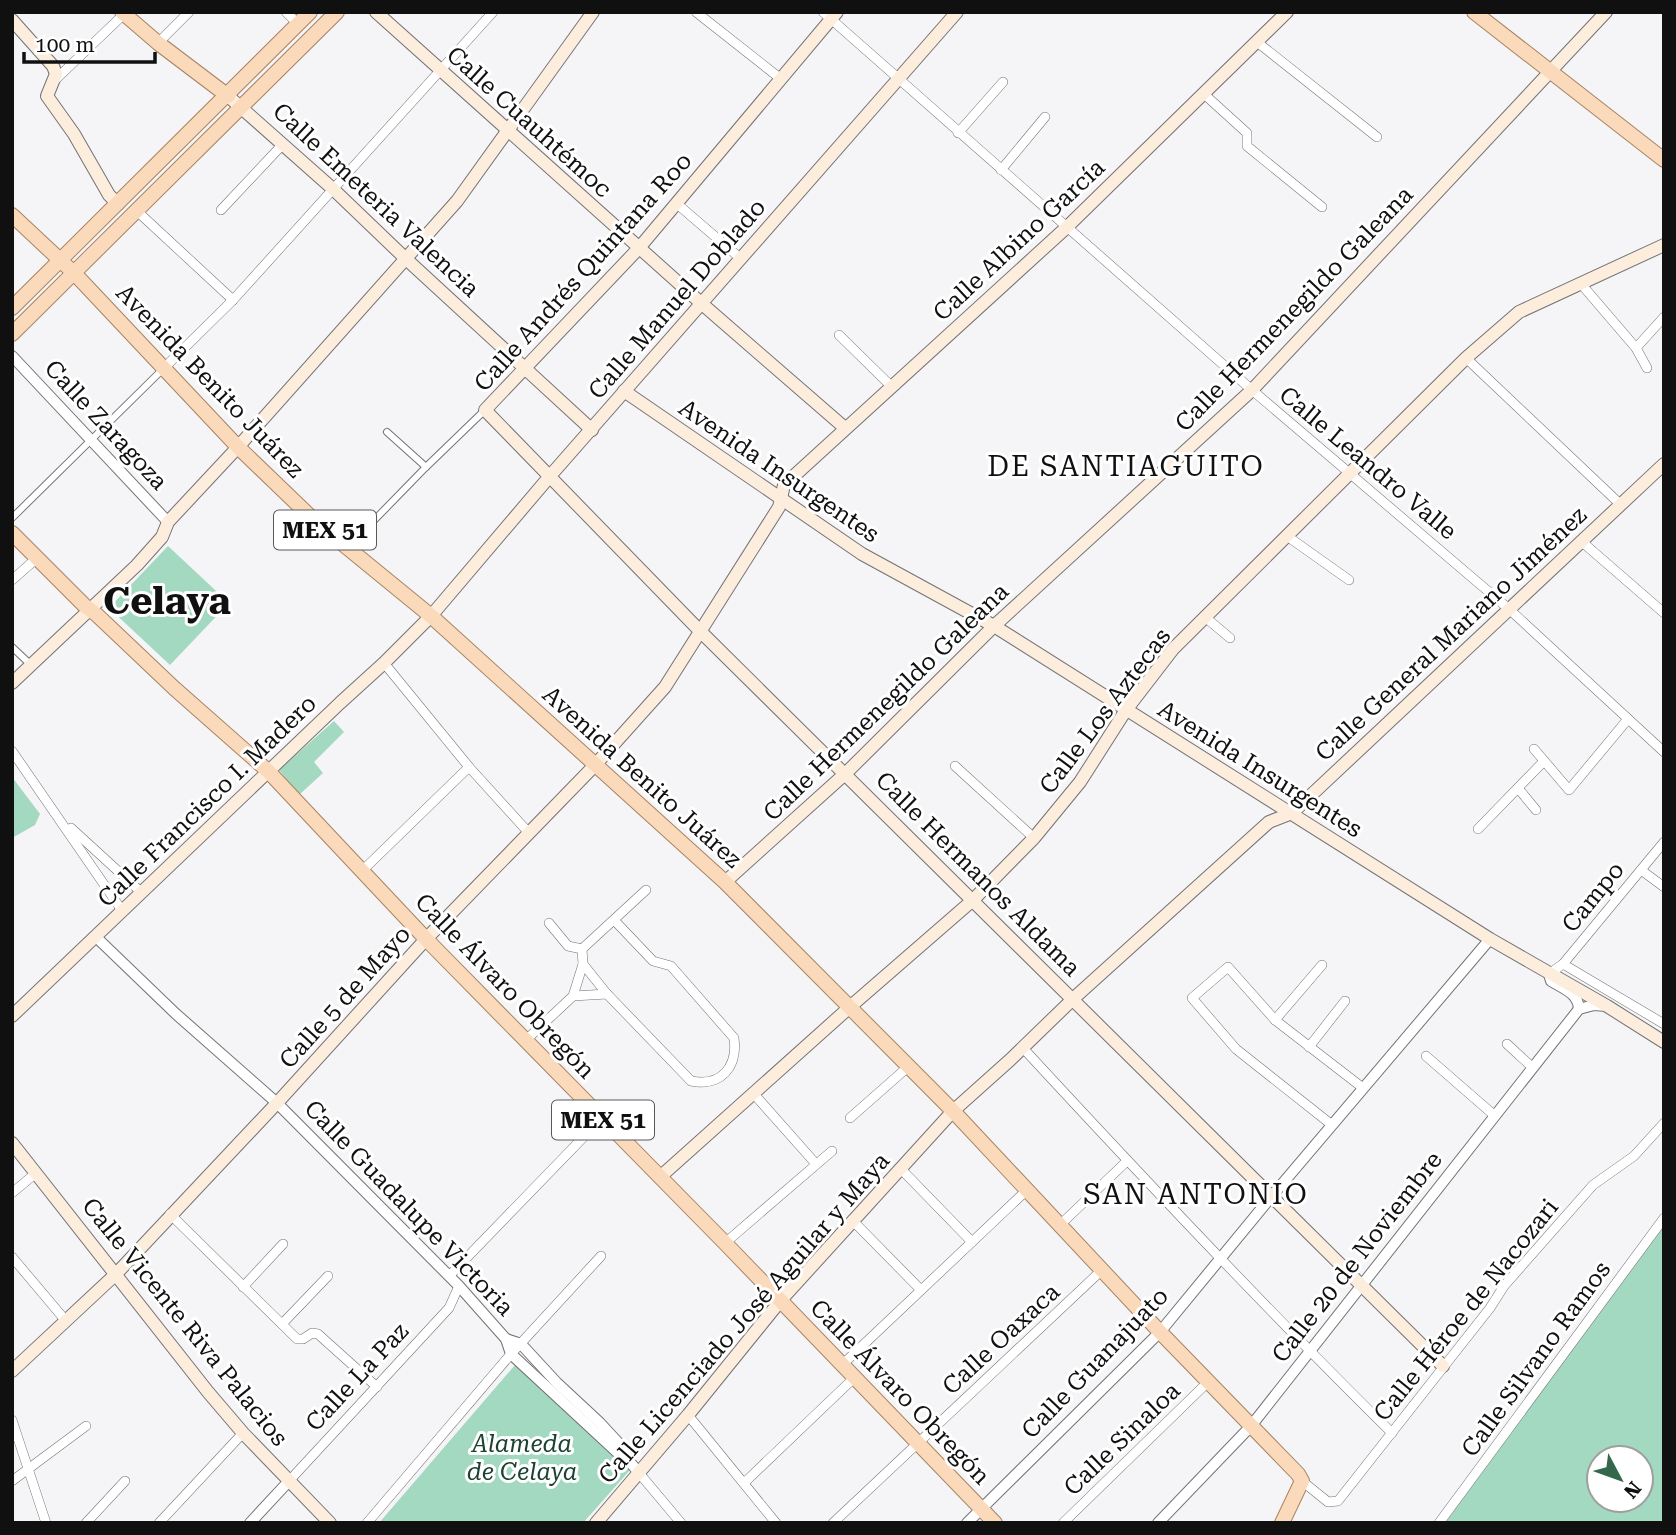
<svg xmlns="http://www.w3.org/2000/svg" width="1676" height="1535" font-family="'Roboto Serif',serif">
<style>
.green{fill:#a3d9c0;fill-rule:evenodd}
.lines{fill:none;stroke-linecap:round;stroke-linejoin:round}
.pedestrian-casing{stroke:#737376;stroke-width:8}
.minor-casing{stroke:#737376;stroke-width:10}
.tertiary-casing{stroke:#737376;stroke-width:12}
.secondary-casing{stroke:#737376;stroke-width:14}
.primary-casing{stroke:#a68462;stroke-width:16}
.pedestrian{stroke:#fff;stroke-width:6}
.minor{stroke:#fff;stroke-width:9}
.tertiary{stroke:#fff;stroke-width:10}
.secondary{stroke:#fceddd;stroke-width:12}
.primary{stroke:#fadabb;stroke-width:14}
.labels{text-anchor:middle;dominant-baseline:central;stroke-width:6;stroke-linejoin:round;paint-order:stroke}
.shield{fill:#fff;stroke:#585858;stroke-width:2}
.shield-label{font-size:23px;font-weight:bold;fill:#101011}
.street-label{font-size:24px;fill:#101011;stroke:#fff}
.park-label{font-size:24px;font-style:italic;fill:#1c4233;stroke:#fff}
.quarter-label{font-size:28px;letter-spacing:2px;fill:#101011;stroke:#fff}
.town-label{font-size:38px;font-weight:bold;fill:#101011;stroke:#fff}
</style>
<rect width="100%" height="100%" fill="#f5f5f8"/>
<g class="green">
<path d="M168,546L229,603L170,665L109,608Z"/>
<path d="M334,721L344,732L314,762L323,773L299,795L279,770Z"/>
<path d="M12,777L40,814L35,825L12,838Z"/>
<path d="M1664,1224V1523H1445ZM1599,1458H1641V1500H1599Z"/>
<path d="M515,1365L630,1470L583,1523H379Z"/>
</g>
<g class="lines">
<g class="pedestrian-casing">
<g id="pedestrian">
<path d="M387,432L426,467"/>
<path d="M12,518L163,369"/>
<path d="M348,547L426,467L485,410"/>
<path d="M12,647L30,664"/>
</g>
</g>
<g class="minor-casing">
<g id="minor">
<path d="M286,12L298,24"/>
<path d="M696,12L781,79"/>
<path d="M823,12L1252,390L1509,609L1664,752"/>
<path d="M1257,42L1377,137"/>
<path d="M158,43L189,12"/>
<path d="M53,82L124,14"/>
<path d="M1204,94L1247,133V146L1322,207"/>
<path d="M958,133L1003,82"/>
<path d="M1001,170L1045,117"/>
<path d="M676,203L740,258"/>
<path d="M221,210L283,144"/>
<path d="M138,212L233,300"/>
<path d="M1582,285L1636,348L1647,368"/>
<path d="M839,335L891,386"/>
<path d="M1636,348L1664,317"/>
<path d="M1466,358L1620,504"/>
<path d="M163,369L233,300L493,12"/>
<path d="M1287,536L1349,580"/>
<path d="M1581,541L1664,613"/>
<path d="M12,580L37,558"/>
<path d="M1205,617L1230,638"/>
<path d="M384,663L469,767L529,833"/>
<path d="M1534,749L1569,790L1628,719"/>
<path d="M12,751L123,912"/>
<path d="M955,766L1034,838"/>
<path d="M1518,788L1536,810"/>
<path d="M71,828L142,893"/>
<path d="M1478,829L1544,761"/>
<path d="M1641,870L1664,887"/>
<path d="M362,871L469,767"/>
<path d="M549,923L568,946L582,949L583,964L607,994L691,1081C721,1087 738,1067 734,1038L671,966L653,961L614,920"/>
<path d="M582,949L646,890"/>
<path d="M1563,964L1664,1024"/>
<path d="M1549,974L1563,964L1664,842"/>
<path d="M573,996L607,994"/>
<path d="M1275,1020L1322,965"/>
<path d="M526,1040L573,996L583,964"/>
<path d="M1507,1044L1533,1068"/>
<path d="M1022,1047C1143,1178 1265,1308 1392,1433"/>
<path d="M1309,1047L1345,1001"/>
<path d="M1426,1056L1495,1116"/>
<path d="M753,1093L816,1164"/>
<path d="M850,1118L909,1066"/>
<path d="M1332,1125L1236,1049L1192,998L1228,967L1275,1020L1363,1088"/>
<path d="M900,1168L972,1242"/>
<path d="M12,1193L36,1173"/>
<path d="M170,1214L297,1339H303L312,1333L318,1334L377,1387"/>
<path d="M852,1220L921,1290"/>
<path d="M1061,1224L1127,1161"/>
<path d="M725,1243L832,1151"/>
<path d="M12,1257L66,1321"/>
<path d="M449,1276L602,1118"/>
<path d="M243,1287L283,1244"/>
<path d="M282,1324L328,1276"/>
<path d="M843,1364L1028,1189"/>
<path d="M688,1415L776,1523"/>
<path d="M12,1420L46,1523"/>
<path d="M639,1473L681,1523"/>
<path d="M12,1481L86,1426"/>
<path d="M289,1481L449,1308L459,1286"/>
<path d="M1302,1481L1328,1502L1338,1501L1490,1308L1504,1286L1593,1185L1634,1156L1664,1123"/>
<path d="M744,1483L855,1377"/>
<path d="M86,1523L125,1481"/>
<path d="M159,1523L243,1433"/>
<path d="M367,1523L511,1354L601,1256"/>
<path d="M833,1523L1103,1269"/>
<path d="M1063,1523L1208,1382"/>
<path d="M1439,1523L1664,1218"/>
</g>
</g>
<g class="tertiary-casing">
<g id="tertiary">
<path d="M12,356L168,522"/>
<path d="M96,937L176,1014L277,1103L459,1286L506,1339L511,1354L619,1454L625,1456"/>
<path d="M1549,974L1551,981C1564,989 1578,993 1579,1009"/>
<path d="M506,1339L521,1344L557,1383L600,1423L624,1449L625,1456L639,1473"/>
<path d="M250,1523L289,1481"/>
<path d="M967,1523L1160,1332L1271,1197L1490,939"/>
<path d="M1158,1523L1251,1426L1579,1009L1594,1005L1607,1006"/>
</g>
</g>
<g class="secondary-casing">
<g id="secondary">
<path d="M376,12L701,303L845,428"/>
<path d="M837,12L639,248L485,410L700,631L1443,1366"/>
<path d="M12,20L53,66L56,74L47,96L74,134L109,195L118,204"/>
<path d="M228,96L333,189L405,258L592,430"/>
<path d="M624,391L862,554L994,626L1490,939L1607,1006L1664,1042"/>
<path d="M12,683L137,565L162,537L168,522L238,447L457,201L593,12"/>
<path d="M725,882L846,773L994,626L1252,390L1606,12"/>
<path d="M12,1016L340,703L384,663L431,616L550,476L957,12"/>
<path d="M12,1143L208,1392L243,1433L330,1523"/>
<path d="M660,1177L851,1006L973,900L1034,838L1080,782L1126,710L1173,649L1466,358L1519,312L1664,245"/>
<path d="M12,1371L116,1274L277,1103L426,939L596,764L665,687L779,507L784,485L1067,227L1287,12"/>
<path d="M596,1523L688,1415L781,1300L953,1111L1010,1060L1074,998L1269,822L1292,813L1664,464"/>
</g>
</g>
<g class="primary-casing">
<g id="primary">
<path d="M122,12L158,43L228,96"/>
<path d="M1474,12L1664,160"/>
<path d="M12,215L75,274L238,447L316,522L431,616L725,882L953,1111L1160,1332L1298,1474L1302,1481L1282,1523"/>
<path d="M12,308L310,12"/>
<path d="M12,334L337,12"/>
<path d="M12,533L84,605L97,615L174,688L268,771L426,939L725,1243L995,1523"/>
</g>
</g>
<use href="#pedestrian" class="pedestrian"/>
<use href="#minor" class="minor"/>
<use href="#tertiary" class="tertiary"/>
<use href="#secondary" class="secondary"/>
<use href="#primary" class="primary"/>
</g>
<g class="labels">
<g class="shield">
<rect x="274" y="510.5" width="102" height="39" rx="5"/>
<rect x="552" y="1100.5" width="102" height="39" rx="5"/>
</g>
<g class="shield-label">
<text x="325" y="530">MEX 51</text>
<text x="603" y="1120">MEX 51</text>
</g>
<g class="street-label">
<text transform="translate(529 122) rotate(42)">Calle Cuauhtémoc</text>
<text transform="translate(376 200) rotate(43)">Calle Emeteria Valencia</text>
<text transform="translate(1019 240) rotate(-43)">Calle Albino García</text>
<text transform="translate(583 272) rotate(-48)">Calle Andrés Quintana Roo</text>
<text transform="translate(677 299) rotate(-49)">Calle Manuel Doblado</text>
<text transform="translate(1294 309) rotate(-46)">Calle Hermenegildo Galeana</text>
<text transform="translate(210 381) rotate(46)">Avenida Benito Juárez</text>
<text transform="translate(106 425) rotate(47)">Calle Zaragoza</text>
<text transform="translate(1368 463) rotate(40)">Calle Leandro Valle</text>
<text transform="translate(779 471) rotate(34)">Avenida Insurgentes</text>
<text transform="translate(1451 634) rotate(-43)">Calle General Mariano Jiménez</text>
<text transform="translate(886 702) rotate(-44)">Calle Hermenegildo Galeana</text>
<text transform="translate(1105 711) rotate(-53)">Calle Los Aztecas</text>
<text transform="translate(1260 769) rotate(32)">Avenida Insurgentes</text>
<text transform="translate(642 777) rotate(42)">Avenida Benito Juárez</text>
<text transform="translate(207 801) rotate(-44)">Calle Francisco I. Madero</text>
<text transform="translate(978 874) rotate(45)">Calle Hermanos Aldama</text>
<text transform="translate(1593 897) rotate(-51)">Campo</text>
<text transform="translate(505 986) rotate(46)">Calle Álvaro Obregón</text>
<text transform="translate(345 997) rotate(-48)">Calle 5 de Mayo</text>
<text transform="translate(409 1208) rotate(46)">Calle Guadalupe Victoria</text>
<text transform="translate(1357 1257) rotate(-52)">Calle 20 de Noviembre</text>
<text transform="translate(1466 1310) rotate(-51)">Calle Héroe de Nacozari</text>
<text transform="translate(744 1318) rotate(-49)">Calle Licenciado José Aguilar y Maya</text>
<text transform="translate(185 1322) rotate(51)">Calle Vicente Riva Palacios</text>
<text transform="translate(1001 1339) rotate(-43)">Calle Oaxaca</text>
<text transform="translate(1536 1359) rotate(-54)">Calle Silvano Ramos</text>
<text transform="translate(1095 1363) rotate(-46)">Calle Guanajuato</text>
<text transform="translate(357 1377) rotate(-47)">Calle La Paz</text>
<text transform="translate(900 1392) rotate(46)">Calle Álvaro Obregón</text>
<text transform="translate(1122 1439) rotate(-44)">Calle Sinaloa</text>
</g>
<g class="park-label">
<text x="522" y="1444">Alameda<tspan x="522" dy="28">de Celaya</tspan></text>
</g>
<g class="quarter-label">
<text x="1126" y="466">DE SANTIAGUITO</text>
<text x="1196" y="1194">SAN ANTONIO</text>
</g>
<g class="town-label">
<text x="167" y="601">Celaya</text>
</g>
</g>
<rect width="1676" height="1535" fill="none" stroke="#101011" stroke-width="28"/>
<g transform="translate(1620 1479) rotate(131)"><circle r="33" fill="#ffffff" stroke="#9f9fa0" stroke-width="2"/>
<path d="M0-5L12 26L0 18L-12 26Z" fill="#33684d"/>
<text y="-10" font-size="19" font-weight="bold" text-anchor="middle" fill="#101011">N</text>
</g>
<path d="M24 52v10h131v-10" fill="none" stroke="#101011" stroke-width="3.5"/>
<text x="35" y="52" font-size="21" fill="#101011" stroke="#ffffff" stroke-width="5" paint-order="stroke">100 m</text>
</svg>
